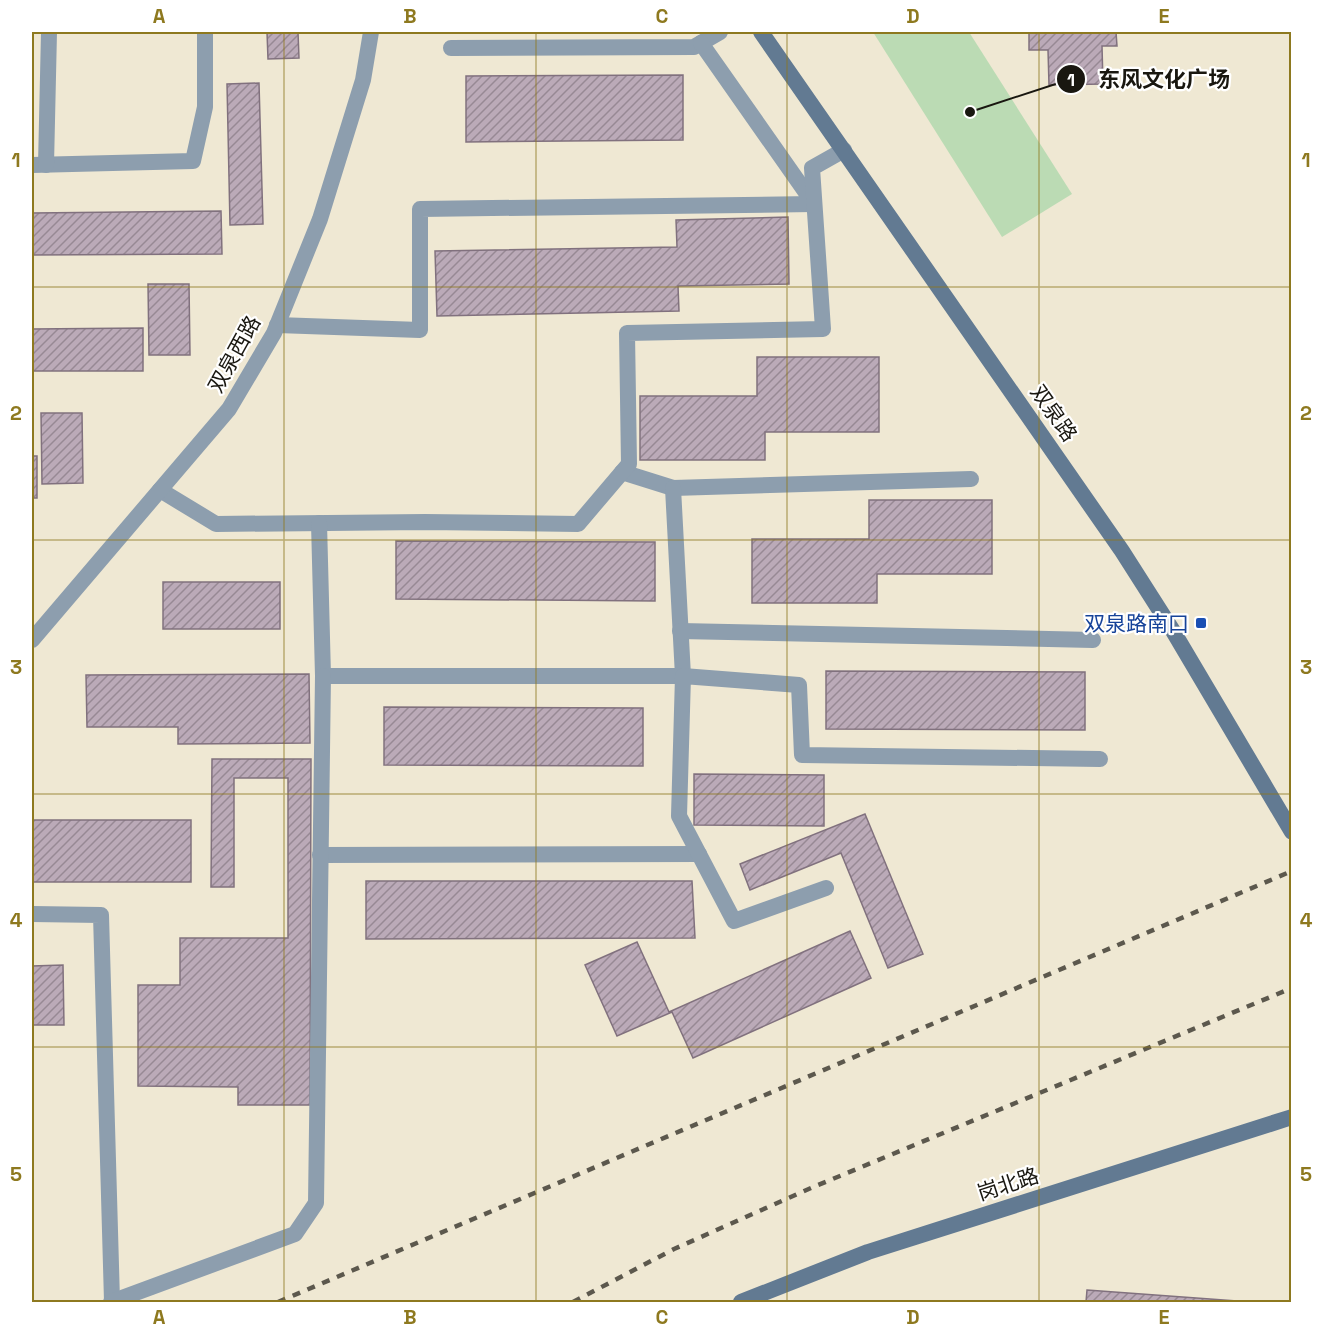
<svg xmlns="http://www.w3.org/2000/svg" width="1323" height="1334" font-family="'Space Grotesk','Noto Sans SC',sans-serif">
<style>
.green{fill:#bbdbb4}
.building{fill:url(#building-hatch);stroke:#81717e;stroke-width:1.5}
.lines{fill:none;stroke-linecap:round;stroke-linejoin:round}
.minor{stroke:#8d9eae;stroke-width:16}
.tertiary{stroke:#8d9eae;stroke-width:16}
.secondary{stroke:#627a92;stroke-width:16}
.rail{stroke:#5c584d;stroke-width:4.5;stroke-dasharray:8 8;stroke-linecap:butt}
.grid{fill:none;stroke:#8e791f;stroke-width:1.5;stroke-opacity:0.55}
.transit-dot{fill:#1a4fb4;stroke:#fff;stroke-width:2}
.labels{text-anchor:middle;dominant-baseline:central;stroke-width:4.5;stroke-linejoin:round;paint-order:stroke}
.street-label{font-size:21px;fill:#191710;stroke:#fff}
.transit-label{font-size:21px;fill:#164399;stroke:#fff;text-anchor:end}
.leader{fill:none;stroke:#191710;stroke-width:2}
.callout-dot{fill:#191710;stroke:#fff;stroke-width:2}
.mark-label{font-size:18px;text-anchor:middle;font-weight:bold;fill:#fff}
.callout-label{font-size:22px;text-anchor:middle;font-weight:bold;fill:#191710;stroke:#fff;stroke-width:4.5;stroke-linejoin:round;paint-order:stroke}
.neatline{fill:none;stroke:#8e791f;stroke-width:2}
.grid-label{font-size:20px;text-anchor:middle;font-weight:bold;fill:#8e791f}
</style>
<defs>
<pattern id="building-hatch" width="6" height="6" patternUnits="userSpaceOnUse" patternTransform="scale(1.5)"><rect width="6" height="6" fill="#bbaab8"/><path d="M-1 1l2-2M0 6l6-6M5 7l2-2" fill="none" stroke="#978994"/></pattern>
</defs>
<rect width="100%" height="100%" fill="#efe8d3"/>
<path class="green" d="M873,32H969L1072,194L1002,237Z"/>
<g class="building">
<path d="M267,32H298L299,58L268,59Z"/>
<path d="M1029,32H1116L1117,46H1102L1103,84L1049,85L1048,50H1029Z"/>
<path d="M683,75V140L466,142V76Z"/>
<path d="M259,83L263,224L230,225L227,84Z"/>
<path d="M221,211L222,254L32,255V213Z"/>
<path d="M788,217L789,284L678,286L679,311L437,316L435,251L677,247L676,220Z"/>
<path d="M148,284H189L190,355H149Z"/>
<path d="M143,328V371H32V329Z"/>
<path d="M757,357H879V432H765V460H640V396H757Z"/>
<path d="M41,413H82L83,483L42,484Z"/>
<rect x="32" y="456" width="5" height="42"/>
<path d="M869,500H992V574H877V603H752V539H869Z"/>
<path d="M396,541L655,542V601L396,599Z"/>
<rect x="163" y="582" width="117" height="47"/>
<path d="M826,671L1085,672V730L826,729Z"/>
<path d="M309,674L310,743L178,744V727H87L86,675Z"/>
<path d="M384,707L643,708V766L384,765Z"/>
<path d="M212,759H311L310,1105H238V1087L138,1086V985H180V938H288V778H234V887H211Z"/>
<path d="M694,774L824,775V826L694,825Z"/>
<path d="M865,814L923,954L888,968L841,853L750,890L740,864Z"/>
<rect x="32" y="820" width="159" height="62"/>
<path d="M366,881H692L695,938L366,939Z"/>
<path d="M850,931L871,978L693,1058L672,1012L617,1036L585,965L637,942L669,1012Z"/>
<path d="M63,965L64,1025H32V966Z"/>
<path d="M1087,1290L1251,1302H1086Z"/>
</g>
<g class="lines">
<g class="minor">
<path d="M451,48L694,47L720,32"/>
<path d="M32,165L193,161L205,107V32"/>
<path d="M46,165L49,32"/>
<path d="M277,325L420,330V209L814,204L701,43"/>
<path d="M622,472L673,488L971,479"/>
<path d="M160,490L216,524L425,522L578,524L629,464L627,333L823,329L812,168L844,150"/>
<path d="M319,523L323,676H683L673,488"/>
<path d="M680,631L1093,640"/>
<path d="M320,855L699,854"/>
<path d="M826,888L734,921L679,816L683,676L799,685L802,755L1100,759"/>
<path d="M32,914L101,915L112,1301"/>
<path d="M111,1302L295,1234L316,1203L323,676"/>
</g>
<path class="tertiary" d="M32,640L229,409L274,333L320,219L363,80L371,32"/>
<g class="secondary">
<path d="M761,32L1122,551L1173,631L1292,832"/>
<path d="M741,1302L868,1252L1292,1117"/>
</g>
<g class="rail">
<path d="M278,1302L1292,871"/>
<path d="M573,1302L674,1249L811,1188L1292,988"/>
</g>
</g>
<path class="grid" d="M284,32V1302M536,32V1302M787,32V1302M1039,32V1302M32,287H1292M32,540H1292M32,794H1292M32,1047H1292"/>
<rect class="transit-dot" x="1195" y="617" width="12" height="12" rx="3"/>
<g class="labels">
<g class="street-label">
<text transform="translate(234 354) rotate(-61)">双泉西路</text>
<text transform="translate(1054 413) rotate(55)">双泉路</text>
<text transform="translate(1008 1184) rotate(-18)">岗北路</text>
</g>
<g class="transit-label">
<text x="1189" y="623">双泉路南口</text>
</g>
</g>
<path class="leader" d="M970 112L1071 79"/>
<g class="callout-dot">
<circle cx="970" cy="112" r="6"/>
<circle cx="1071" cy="79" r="15"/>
</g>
<g class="mark-label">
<text x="1071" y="86">1</text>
</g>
<g class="callout-label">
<text x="1164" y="87">东风文化广场</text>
</g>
<rect width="1323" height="1334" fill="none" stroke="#ffffff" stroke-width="66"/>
<rect x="33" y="33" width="1257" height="1268" class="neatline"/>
<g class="grid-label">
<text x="159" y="23">A</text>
<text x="410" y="23">B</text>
<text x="662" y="23">C</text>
<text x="913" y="23">D</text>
<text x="1164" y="23">E</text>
<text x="16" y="167">1</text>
<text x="1306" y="167">1</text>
<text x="16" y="420">2</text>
<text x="1306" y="420">2</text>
<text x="16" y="674">3</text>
<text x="1306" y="674">3</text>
<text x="16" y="927">4</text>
<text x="1306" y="927">4</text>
<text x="16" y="1181">5</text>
<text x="1306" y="1181">5</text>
<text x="159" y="1324">A</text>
<text x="410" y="1324">B</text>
<text x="662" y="1324">C</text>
<text x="913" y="1324">D</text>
<text x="1164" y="1324">E</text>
</g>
</svg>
